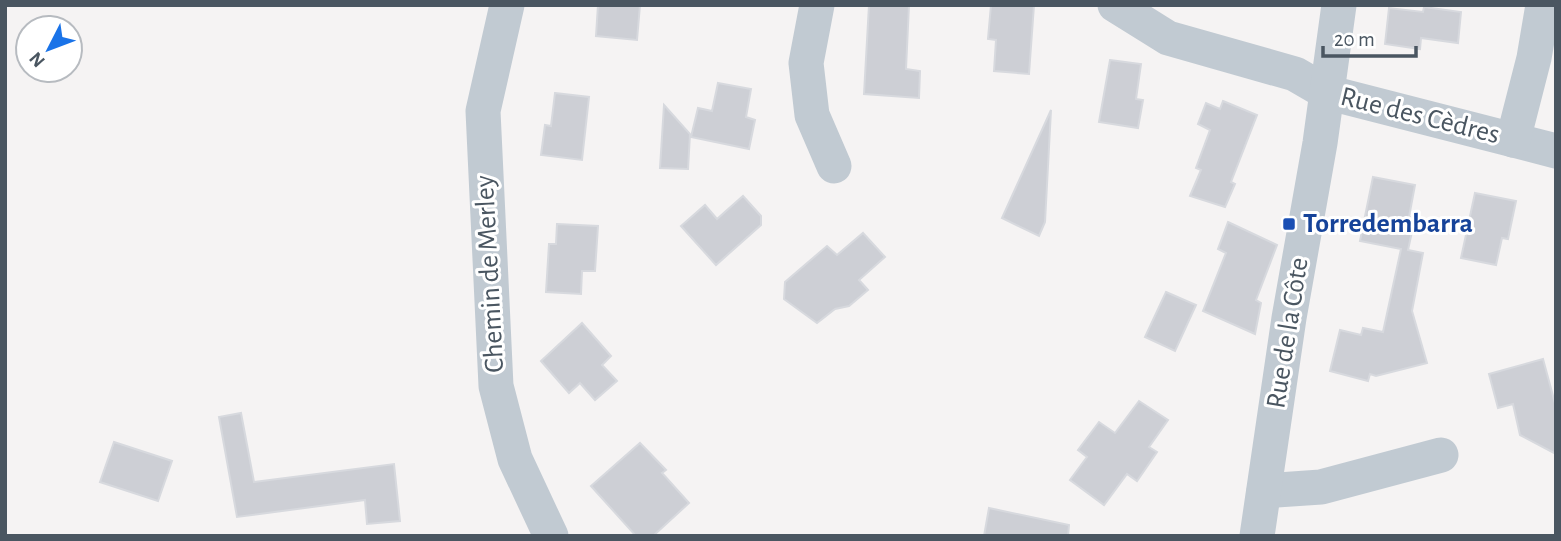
<svg xmlns="http://www.w3.org/2000/svg" width="1561" height="541" font-family="'Alegreya Sans',sans-serif">
<style>
.building{fill:#cdcfd5;stroke:#d7d9de;stroke-width:2}
.lines{fill:none;stroke-linecap:round;stroke-linejoin:round}
.minor{stroke:#c1cad2;stroke-width:35}
.transit-dot{fill:#1a4fb4;stroke:#fff;stroke-width:2.5}
.labels{text-anchor:middle;dominant-baseline:central;stroke-width:6;stroke-linejoin:round;paint-order:stroke}
.street-label{font-size:28px;fill:#4a5661;stroke:#fff}
.transit-label{font-size:28px;font-weight:bold;fill:#164399;stroke:#fff;text-anchor:start}
</style>
<rect width="100%" height="100%" fill="#f5f3f3"/>
<g class="building">
<path d="M598,5H640L637,40L596,36Z"/>
<path d="M869,5H909L906,69L920,71L919,98L864,94Z"/>
<path d="M991,5H1034L1029,74L994,71L996,40L988,39Z"/>
<path d="M1424,7L1461,12L1458,43L1421,38L1420,49L1385,44L1389,8L1423,12Z"/>
<path d="M1110,60L1141,64L1136,99L1143,100L1138,128L1099,122Z"/>
<path d="M718,83L751,89L746,117L755,120L749,149L691,137L698,108L712,111Z"/>
<path d="M555,93L589,97L582,160L541,155L545,125L551,126Z"/>
<path d="M1223,101L1257,115L1231,182L1235,184L1225,207L1190,196L1201,170L1196,168L1210,130L1198,124L1206,103L1220,109Z"/>
<path d="M664,105L690,134L688,169L660,168Z"/>
<path d="M1051,110L1045,222L1039,236L1002,218Z"/>
<path d="M1373,177L1415,185L1409,217L1415,218L1408,250L1423,253L1412,311L1427,363L1376,376L1370,374L1368,381L1330,371L1340,330L1361,335L1363,328L1383,332L1401,249L1360,241Z"/>
<path d="M1475,193L1516,201L1508,239L1502,238L1496,265L1461,258Z"/>
<path d="M743,196L761,216V225L716,265L681,226L705,205L717,219Z"/>
<path d="M1228,222L1277,245L1256,300L1261,303L1255,334L1203,311L1226,253L1218,249Z"/>
<path d="M557,224L598,226L595,271H582L581,294L546,292L549,244H556Z"/>
<path d="M863,233L885,257L859,280L868,290L849,306L835,309L817,323L784,299L785,282L827,246L837,255Z"/>
<path d="M1166,292L1196,305L1175,351L1145,337Z"/>
<path d="M582,323L611,356L602,365L617,381L595,400L580,383L569,393L541,361Z"/>
<path d="M1543,359L1556,407V454L1520,435L1513,404L1498,408L1489,374Z"/>
<path d="M1139,401L1168,420L1149,447L1157,452L1137,481L1127,474L1104,505L1070,480L1087,457L1078,450L1099,422L1115,433Z"/>
<path d="M241,413L254,482L394,464L400,521L367,524L365,500L237,517L219,417Z"/>
<path d="M114,442L172,461L158,501L100,482Z"/>
<path d="M640,443L666,470L662,473L689,503L653,536H636L591,486Z"/>
<path d="M989,508L1069,525L1068,536H984Z"/>
</g>
<g class="lines">
<g class="minor">
<path d="M507,5L483,111L496,386L515,459L551,536"/>
<path d="M817,5L806,63L812,115L834,166"/>
<path d="M1115,5L1168,38L1295,74L1326,92L1556,151"/>
<path d="M1513,140L1534,58L1543,5"/>
<path d="M1264,491L1321,487L1441,455"/>
<path d="M1257,536L1289,318L1320,143L1339,5"/>
</g>
</g>
<rect class="transit-dot" x="1282" y="217" width="14" height="14" rx="3.5"/>
<g class="labels">
<g class="street-label">
<text transform="translate(1420 116) rotate(14)">Rue des Cèdres</text>
<text transform="translate(490 274) rotate(-93)">Chemin de Merley</text>
<text transform="translate(1288 333) rotate(-81)">Rue de la Côte</text>
</g>
<g class="transit-label">
<text x="1303" y="224">Torredembarra</text>
</g>
</g>
<rect width="1561" height="541" fill="none" stroke="#4a5661" stroke-width="14"/>
<g transform="translate(49 49) rotate(228)"><circle r="33" fill="#ffffff" stroke="#b7bbc0" stroke-width="2"/>
<path d="M0-5L12 26L0 18L-12 26Z" fill="#1a73e8"/>
<text y="-10" font-size="19" font-weight="bold" text-anchor="middle" fill="#4a5661">N</text>
</g>
<path d="M1323 46v10h93v-10" fill="none" stroke="#4a5661" stroke-width="3.5"/>
<text x="1334" y="46" font-size="21" fill="#4a5661" stroke="#ffffff" stroke-width="5" paint-order="stroke">20 m</text>
</svg>
